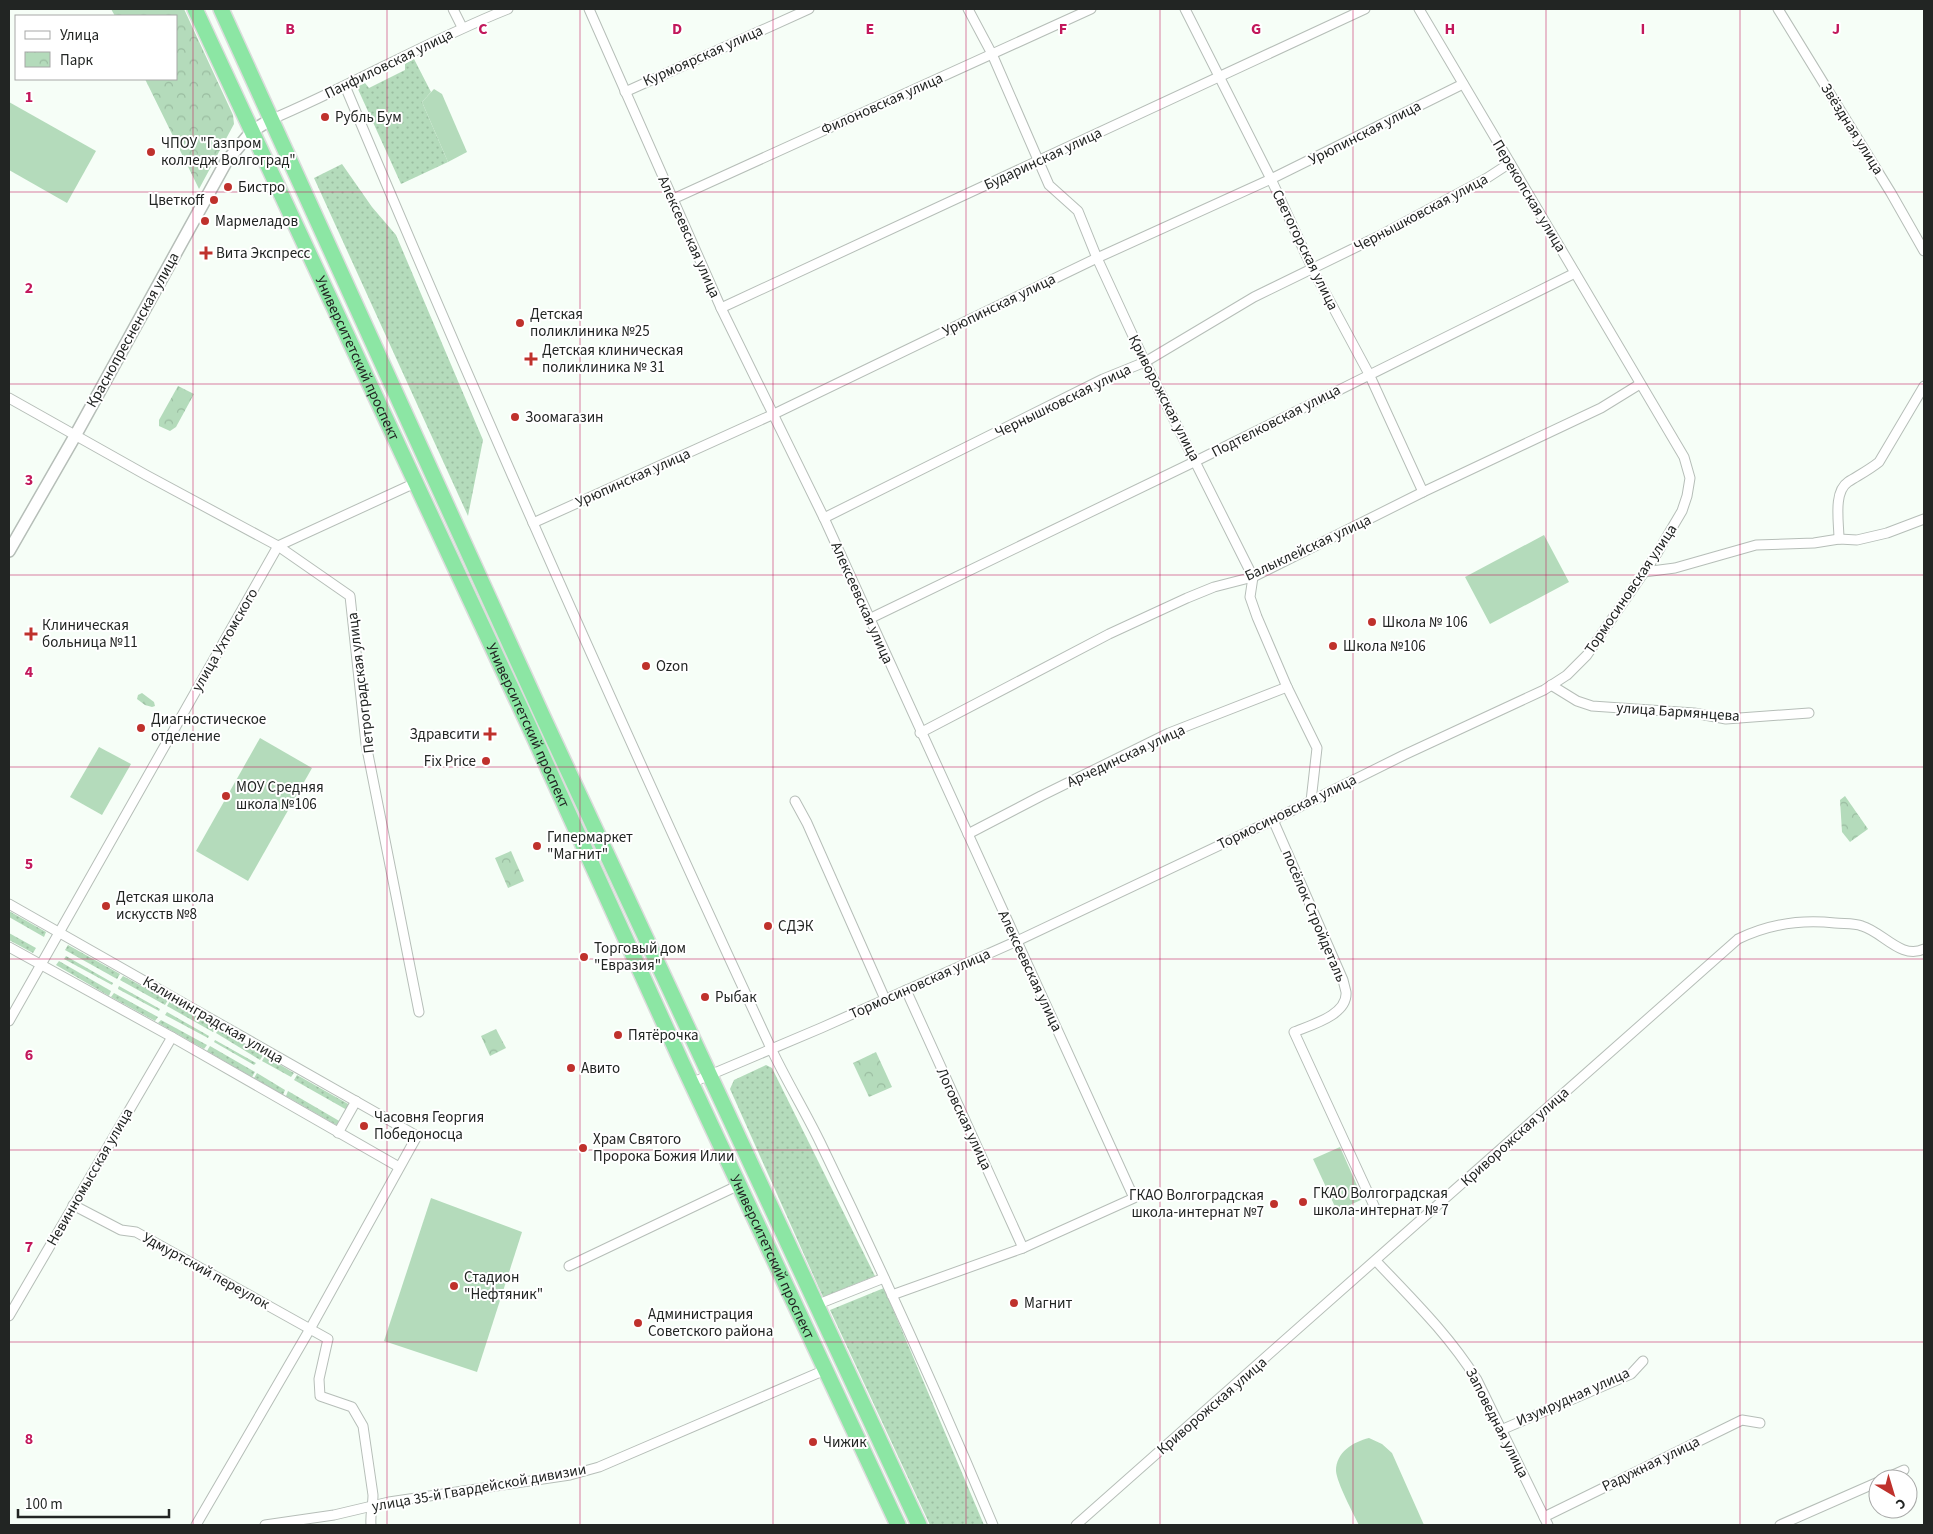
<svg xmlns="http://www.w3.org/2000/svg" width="1933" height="1534" font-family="'Source Sans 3',sans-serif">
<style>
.grass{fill:url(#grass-dots)}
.forest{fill:url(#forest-firs)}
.park{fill:url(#park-crowns)}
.pitch{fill:#b4dbbb}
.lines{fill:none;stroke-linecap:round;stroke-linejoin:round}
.minor-casing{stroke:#b6beb8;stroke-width:11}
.tertiary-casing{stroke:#b6beb8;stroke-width:14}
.trunk-casing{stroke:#dcdcdc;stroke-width:18}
.minor{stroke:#fff;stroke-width:9}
.tertiary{stroke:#fff;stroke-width:11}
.trunk{stroke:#8ce6a4;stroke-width:15}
.grid{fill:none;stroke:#c2185b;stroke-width:1;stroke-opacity:0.55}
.poi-dot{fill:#bf312c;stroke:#fff;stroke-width:2}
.labels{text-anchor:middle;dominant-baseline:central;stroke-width:4;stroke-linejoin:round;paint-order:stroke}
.street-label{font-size:15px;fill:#222523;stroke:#fff}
.poi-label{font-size:15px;fill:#222523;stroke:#fff;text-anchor:start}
.grid-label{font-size:16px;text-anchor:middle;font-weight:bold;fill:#c2185b;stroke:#fff;stroke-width:4;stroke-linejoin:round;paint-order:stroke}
</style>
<defs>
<pattern id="grass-dots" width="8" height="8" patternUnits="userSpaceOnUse" patternTransform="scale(1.25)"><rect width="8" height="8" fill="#b4dbbb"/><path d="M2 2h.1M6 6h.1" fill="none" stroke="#9abca0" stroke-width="1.8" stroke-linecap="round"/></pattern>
<pattern id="forest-firs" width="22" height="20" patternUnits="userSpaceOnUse" patternTransform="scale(1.25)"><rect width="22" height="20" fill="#b4dbbb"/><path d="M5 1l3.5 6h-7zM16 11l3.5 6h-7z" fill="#9abca0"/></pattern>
<pattern id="park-crowns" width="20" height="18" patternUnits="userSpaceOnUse" patternTransform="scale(1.25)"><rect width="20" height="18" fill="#b4dbbb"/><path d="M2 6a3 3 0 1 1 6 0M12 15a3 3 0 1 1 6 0" fill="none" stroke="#9abca0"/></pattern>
</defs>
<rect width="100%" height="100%" fill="#f6fef7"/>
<g class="grass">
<path d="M414,59L431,92L422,102L448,162L401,184L357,87L365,83L369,88L405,70V64Z"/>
<path d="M342,164L372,207L396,235L483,440L468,516L314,178Z"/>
<path d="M9,911L46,932L44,937L9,917Z"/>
<path d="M9,933L36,948L33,953L9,940Z"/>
<path d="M68,945L120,974L117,979L65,950Z"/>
<path d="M66,956L113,983L112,985L64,959Z"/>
<path d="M59,961L111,991L109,996L56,965Z"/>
<path d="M123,976L168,1000L165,1005L120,980Z"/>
<path d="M119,986L160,1009L159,1011L118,989Z"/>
<path d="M114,993L158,1017L155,1021L111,997Z"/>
<path d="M170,1001L216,1027L213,1032L167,1006Z"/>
<path d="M167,1012L209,1036L208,1038L165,1015Z"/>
<path d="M161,1020L207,1045L204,1049L158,1023Z"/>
<path d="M219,1028L263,1055L260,1060L216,1033Z"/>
<path d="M215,1040L256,1063L254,1065L214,1042Z"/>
<path d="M210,1046L255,1072L252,1077L207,1051Z"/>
<path d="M265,1056L294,1073L291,1077L262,1061Z"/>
<path d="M766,1065L772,1068L875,1276L823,1297L730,1089L734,1080Z"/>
<path d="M257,1073L285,1090L283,1095L254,1078Z"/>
<path d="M297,1075L350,1105L347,1110L294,1080Z"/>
<path d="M288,1091L341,1122L338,1126L286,1096Z"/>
<path d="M884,1288L984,1525H930L830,1310Z"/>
</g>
<path class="forest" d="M142,693L154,702L155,706L152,707L145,705L137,699L138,695Z"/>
<g class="park">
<path d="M111,9H184L233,115L234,124L199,189L145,79H176V16H115Z"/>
<path d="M178,386L194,394L176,427L170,431L159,426V420Z"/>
<path d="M1845,796L1868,829L1850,842L1842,832L1840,800Z"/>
<path d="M511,851L524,881L508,888L495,858Z"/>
<path d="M496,1029L506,1048L490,1056L481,1036Z"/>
<path d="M876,1052L892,1087L869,1097L853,1063Z"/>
</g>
<g class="pitch">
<path d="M434,89L442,94L467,152L448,162L422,102Z"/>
<path d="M9,102L96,151L67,203L9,170Z"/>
<path d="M1544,535L1569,582L1490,624L1465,577Z"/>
<path d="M260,738L312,768L248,881L196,851Z"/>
<path d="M99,747L131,764L102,815L70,797Z"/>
<path d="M1340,1147L1363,1199L1337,1211L1313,1159Z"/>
<path d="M431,1198L522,1232L477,1372L384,1341Z"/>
<path d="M1369,1438L1382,1444L1392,1453L1424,1525H1359C1353,1513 1337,1483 1336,1471C1336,1452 1353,1442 1369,1438Z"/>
</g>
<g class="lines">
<g class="minor-casing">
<g id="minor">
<path d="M453,9L462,27"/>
<path d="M589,9L721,308L824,518L1134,1198L1023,1248L892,1295"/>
<path d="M968,9L992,54L1049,185L1078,211L1097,258L1145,362L1253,577L1250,597L1257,617L1287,687L1317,748L1311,801"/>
<path d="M1185,9L1271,179L1313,270L1369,374L1423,492"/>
<path d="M1778,9L1891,193L1924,251"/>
<path d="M345,86C480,408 622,727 769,1044C784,1077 804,1109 820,1142C881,1268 939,1396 993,1525"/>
<path d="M625,92L809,9"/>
<path d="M270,120C351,86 427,41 508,9"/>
<path d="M673,199L1091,9"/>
<path d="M721,308L1365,9"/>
<path d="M9,398L146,475L278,546L350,596L366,744L419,1012"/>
<path d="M824,518L1103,379L1145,362L1254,297L1379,236L1487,178L1510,163"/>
<path d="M533,523L774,414L1097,258L1271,179L1463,84"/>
<path d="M1839,539C1839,523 1833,492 1848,482C1859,475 1869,470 1879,462L1924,386"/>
<path d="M1644,572L1675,568L1756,545L1814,543L1839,539L1857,540L1887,533L1924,519"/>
<path d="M869,619L1196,461L1575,273"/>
<path d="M1551,685L1577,701L1592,706L1694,713L1726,719L1809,713"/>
<path d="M920,733L1109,634L1187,598L1214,587L1253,577L1423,492L1601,408L1640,384"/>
<path d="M795,801L807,823L885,999"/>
<path d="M1273,820L1343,980C1344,984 1345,988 1346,992C1348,1015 1311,1025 1294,1032L1375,1208"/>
<path d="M968,834L1041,796L1169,733L1287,687"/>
<path d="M9,904L417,1136L310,1329L196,1525"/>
<path d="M9,947L172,1037L399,1167"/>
<path d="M906,990L1023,1248"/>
<path d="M9,1021L278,546L415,483"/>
<path d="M691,1083L821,1028L1017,941L1273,820L1404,755L1544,690L1567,675L1587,655L1656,555L1682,511L1687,496L1690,478L1684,457L1419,9"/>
<path d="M338,1133L356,1101"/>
<path d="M73,1205L121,1230L136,1232L328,1339L319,1379L320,1396L352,1407L363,1426L373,1495C373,1506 370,1514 371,1525"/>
<path d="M1376,1261C1412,1299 1449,1335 1477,1380L1548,1525"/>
<path d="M569,1266L739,1185"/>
<path d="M816,1305L884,1278"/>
<path d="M9,1316L172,1037"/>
<path d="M1501,1430L1631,1374L1643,1361"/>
<path d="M1884,1479L1904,1470"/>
<path d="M1544,1517L1742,1420L1760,1423"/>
<path d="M265,1525L334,1515L389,1502L570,1475L599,1467L825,1370"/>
<path d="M1076,1525L1738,939C1769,924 1801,919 1835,923C1844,924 1854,923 1862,926C1883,932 1901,960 1924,949"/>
<path d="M1780,1525L1878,1482"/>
</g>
</g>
<g class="tertiary-casing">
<path id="tertiary" d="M9,551L75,436L226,162L252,131L270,120"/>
</g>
<g class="trunk-casing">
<g id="trunk">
<path id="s1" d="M195,9L528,724L682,1063L898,1525"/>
<path d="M221,9L543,717L919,1525"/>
</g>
</g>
<use href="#minor" class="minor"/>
<use href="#tertiary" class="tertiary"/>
<use href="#trunk" class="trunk"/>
</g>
<path class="grid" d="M193,9V1525M387,9V1525M580,9V1525M773,9V1525M966,9V1525M1160,9V1525M1353,9V1525M1546,9V1525M1740,9V1525M9,192H1924M9,384H1924M9,575H1924M9,767H1924M9,959H1924M9,1150H1924M9,1342H1924"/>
<g class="poi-dot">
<circle cx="325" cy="117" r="5"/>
<circle cx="151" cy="152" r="5"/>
<circle cx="228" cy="187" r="5"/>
<circle cx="214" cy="200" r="5"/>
<circle cx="205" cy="221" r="5"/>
<path d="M203.5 245.5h5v5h5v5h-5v5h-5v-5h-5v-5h5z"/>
<circle cx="520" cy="323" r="5"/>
<path d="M528.5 351.5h5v5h5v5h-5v5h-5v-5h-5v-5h5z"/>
<circle cx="515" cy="417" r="5"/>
<circle cx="1372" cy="622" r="5"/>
<path d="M28.5 626.5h5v5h5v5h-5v5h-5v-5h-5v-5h5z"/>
<circle cx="1333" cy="646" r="5"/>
<circle cx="646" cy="666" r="5"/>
<circle cx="141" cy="728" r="5"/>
<path d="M487.5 726.5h5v5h5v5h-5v5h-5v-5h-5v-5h5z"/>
<circle cx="486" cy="761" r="5"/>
<circle cx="226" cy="796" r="5"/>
<circle cx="537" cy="846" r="5"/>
<circle cx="106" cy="906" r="5"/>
<circle cx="768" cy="926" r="5"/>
<circle cx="584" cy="957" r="5"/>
<circle cx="705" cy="997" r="5"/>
<circle cx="618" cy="1035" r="5"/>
<circle cx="571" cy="1068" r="5"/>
<circle cx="364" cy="1126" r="5"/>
<circle cx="583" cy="1148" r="5"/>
<circle cx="1303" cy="1202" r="5"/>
<circle cx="1274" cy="1204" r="5"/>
<circle cx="454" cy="1286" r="5"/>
<circle cx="1014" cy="1303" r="5"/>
<circle cx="638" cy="1323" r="5"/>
<circle cx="813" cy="1442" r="5"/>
</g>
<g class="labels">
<g class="street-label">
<text transform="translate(703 56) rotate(-24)">Курмоярская улица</text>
<text transform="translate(389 64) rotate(-26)">Панфиловская улица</text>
<text transform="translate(882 104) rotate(-24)">Филоновская улица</text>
<text transform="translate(1852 129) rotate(58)">Звёздная улица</text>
<text transform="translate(1365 133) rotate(-27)">Урюпинская улица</text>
<text transform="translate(1043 159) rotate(-25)">Бударинская улица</text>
<text transform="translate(1529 196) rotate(59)">Перекопская улица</text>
<text transform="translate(1421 213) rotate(-28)">Чернышковская улица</text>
<text transform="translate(689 237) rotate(66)">Алексеевская улица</text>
<text transform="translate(1305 250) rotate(64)">Светогорская улица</text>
<text transform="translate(999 305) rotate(-26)">Урюпинская улица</text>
<text transform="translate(133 330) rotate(-61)">Краснопресненская улица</text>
<text stroke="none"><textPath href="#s1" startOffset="385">Университетский проспект</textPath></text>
<text transform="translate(1164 398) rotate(63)">Криворожская улица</text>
<text transform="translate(1063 401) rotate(-26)">Чернышковская улица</text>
<text transform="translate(1276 421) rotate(-27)">Подтелковская улица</text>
<text transform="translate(633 478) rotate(-24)">Урюпинская улица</text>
<text transform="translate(1308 548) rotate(-25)">Балыклейская улица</text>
<text transform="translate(1631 589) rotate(-56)">Тормосиновская улица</text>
<text transform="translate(862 603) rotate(66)">Алексеевская улица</text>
<text transform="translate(225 640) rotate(-60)">улица Ухтомского</text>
<text transform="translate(361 683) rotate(-97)">Петроградская улица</text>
<text transform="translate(1678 712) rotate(4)">улица Бармянцева</text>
<text stroke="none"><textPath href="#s1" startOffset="790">Университетский проспект</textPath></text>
<text transform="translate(1126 756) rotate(-25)">Арчединская улица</text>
<text transform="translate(1287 812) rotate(-26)">Тормосиновская улица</text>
<text transform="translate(1314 916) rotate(67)">посёлок Стройдеталь</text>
<text transform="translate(1030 971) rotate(65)">Алексеевская улица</text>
<text transform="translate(920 984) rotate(-24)">Тормосиновская улица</text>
<text transform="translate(213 1020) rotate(30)">Калининградская улица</text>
<text transform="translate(964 1119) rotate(65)">Логовская улица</text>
<text transform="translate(1515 1137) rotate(-42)">Криворожская улица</text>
<text transform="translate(90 1177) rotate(-60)">Невинномысская улица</text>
<text stroke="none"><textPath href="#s1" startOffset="1375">Университетский проспект</textPath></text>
<text transform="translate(206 1271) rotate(29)">Удмуртский переулок</text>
<text transform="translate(1573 1397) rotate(-24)">Изумрудная улица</text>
<text transform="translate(1212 1406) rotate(-41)">Криворожская улица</text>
<text transform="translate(1497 1423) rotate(63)">Заповедная улица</text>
<text transform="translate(1651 1464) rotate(-26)">Радужная улица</text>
<text transform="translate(479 1488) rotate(-10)">улица 35-й Гвардейской дивизии</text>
</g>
<g class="poi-label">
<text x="335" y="117">Рубль Бум</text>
<text x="161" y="143">ЧПОУ "Газпром<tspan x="161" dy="17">колледж Волгоград"</tspan></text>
<text x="238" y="187">Бистро</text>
<text x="204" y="200" text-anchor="end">Цветкоff</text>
<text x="215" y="221">Мармеладов</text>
<text x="216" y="253">Вита Экспресс</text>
<text x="530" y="314">Детская<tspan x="530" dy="17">поликлиника №25</tspan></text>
<text x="542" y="350">Детская клиническая<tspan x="542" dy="17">поликлиника № 31</tspan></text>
<text x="525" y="417">Зоомагазин</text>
<text x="1382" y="622">Школа № 106</text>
<text x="42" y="625">Клиническая<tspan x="42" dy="17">больница №11</tspan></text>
<text x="1343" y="646">Школа №106</text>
<text x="656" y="666">Ozon</text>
<text x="151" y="719">Диагностическое<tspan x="151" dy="17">отделение</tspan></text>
<text x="480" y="734" text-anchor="end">Здравсити</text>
<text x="476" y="761" text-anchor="end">Fix Price</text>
<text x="236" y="787">МОУ Средняя<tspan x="236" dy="17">школа №106</tspan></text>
<text x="547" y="837">Гипермаркет<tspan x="547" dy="17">"Магнит"</tspan></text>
<text x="116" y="897">Детская школа<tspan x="116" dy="17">искусств №8</tspan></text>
<text x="778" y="926">СДЭК</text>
<text x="594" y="948">Торговый дом<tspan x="594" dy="17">"Евразия"</tspan></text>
<text x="715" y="997">Рыбак</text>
<text x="628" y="1035">Пятёрочка</text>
<text x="581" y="1068">Авито</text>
<text x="374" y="1117">Часовня Георгия<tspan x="374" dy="17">Победоносца</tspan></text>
<text x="593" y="1139">Храм Святого<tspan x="593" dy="17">Пророка Божия Илии</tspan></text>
<text x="1313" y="1193">ГКАО Волгоградская<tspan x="1313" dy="17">школа-интернат № 7</tspan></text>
<text x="1264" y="1195" text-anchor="end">ГКАО Волгоградская<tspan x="1264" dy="17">школа-интернат №7</tspan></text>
<text x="464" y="1277">Стадион<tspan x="464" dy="17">"Нефтяник"</tspan></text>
<text x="1024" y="1303">Магнит</text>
<text x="648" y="1314">Администрация<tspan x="648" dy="17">Советского района</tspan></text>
<text x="823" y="1442">Чижик</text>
</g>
</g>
<g class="grid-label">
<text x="290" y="34">B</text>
<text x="483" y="34">C</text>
<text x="677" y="34">D</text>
<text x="870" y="34">E</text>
<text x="1063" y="34">F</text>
<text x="1256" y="34">G</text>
<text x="1450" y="34">H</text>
<text x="1643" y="34">I</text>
<text x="1836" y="34">J</text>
<text x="29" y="102">1</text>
<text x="29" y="293">2</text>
<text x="29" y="485">3</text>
<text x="29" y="677">4</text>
<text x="29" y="869">5</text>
<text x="29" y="1060">6</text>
<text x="29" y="1252">7</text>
<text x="29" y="1444">8</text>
</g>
<rect width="1933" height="1534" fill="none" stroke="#222523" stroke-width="20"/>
<rect x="15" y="15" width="162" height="65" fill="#ffffff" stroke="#a7a8a7"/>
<rect x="25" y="31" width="25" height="8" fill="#ffffff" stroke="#a7a8a7"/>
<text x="60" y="40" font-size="15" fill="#222523">Улица</text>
<rect x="25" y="52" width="25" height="15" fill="url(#park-crowns)" stroke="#a7a8a7"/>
<text x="60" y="65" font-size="15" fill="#222523">Парк</text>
<g transform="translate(1893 1494) rotate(142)"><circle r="24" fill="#ffffff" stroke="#a7a8a7"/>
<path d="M0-4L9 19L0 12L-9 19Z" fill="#bf312c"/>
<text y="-8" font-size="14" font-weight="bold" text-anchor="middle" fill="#222523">С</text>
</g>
<path d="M18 1509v8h151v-8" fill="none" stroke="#222523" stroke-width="2.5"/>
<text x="25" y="1509" font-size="15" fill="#222523" stroke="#ffffff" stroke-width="4" paint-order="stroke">100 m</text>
</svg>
